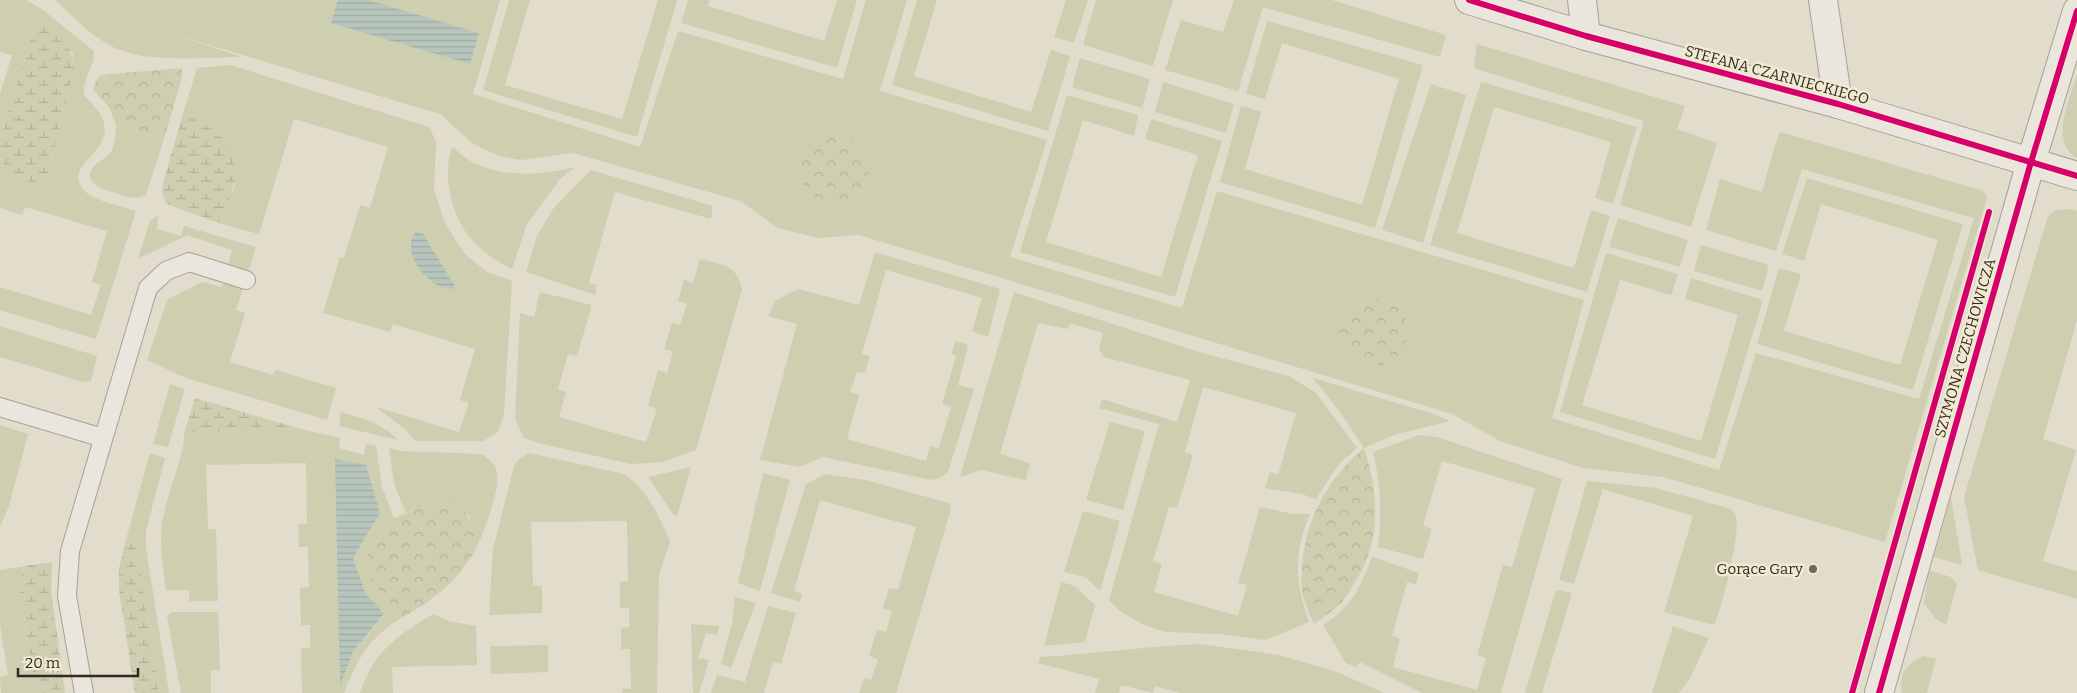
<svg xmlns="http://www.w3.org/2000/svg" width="2077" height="693" font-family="Bitter,serif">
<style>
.green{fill:#cecfb0;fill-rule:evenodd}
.wetland{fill:url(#wetland-marsh)}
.park{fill:url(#park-crowns)}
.water{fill:url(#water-rules)}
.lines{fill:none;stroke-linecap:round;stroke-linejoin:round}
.lane-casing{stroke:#a6a195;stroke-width:20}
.street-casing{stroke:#a6a195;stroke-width:30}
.lane{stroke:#eae6dd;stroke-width:18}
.street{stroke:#eae6dd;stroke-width:28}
.cycleway-casing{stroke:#f1ead2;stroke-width:9}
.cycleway{stroke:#d6006c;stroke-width:6}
.poi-dot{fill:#70685c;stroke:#f1ead2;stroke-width:2}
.labels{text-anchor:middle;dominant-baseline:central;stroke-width:5;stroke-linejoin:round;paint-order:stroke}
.street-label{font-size:15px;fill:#33291f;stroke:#f1ead2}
.poi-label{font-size:15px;fill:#33291f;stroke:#f1ead2;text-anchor:end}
</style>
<defs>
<pattern id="wetland-marsh" width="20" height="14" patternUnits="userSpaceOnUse" patternTransform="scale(1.25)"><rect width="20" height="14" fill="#cecfb0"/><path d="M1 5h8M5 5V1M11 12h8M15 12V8" fill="none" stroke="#b1b297"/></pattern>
<pattern id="park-crowns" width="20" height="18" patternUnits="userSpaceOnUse" patternTransform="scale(1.25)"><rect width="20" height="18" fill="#cecfb0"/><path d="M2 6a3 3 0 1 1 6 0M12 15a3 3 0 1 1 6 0" fill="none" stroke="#b1b297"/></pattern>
<pattern id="water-rules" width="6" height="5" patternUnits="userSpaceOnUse" patternTransform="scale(1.25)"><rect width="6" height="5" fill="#b7c6bd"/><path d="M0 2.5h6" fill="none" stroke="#9eaaa2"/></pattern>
</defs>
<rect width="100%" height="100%" fill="#e1dccc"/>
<g class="green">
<path d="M0,0H26L43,10L94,51C95,68 83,74 84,96C145,150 49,159 88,194C97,201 124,207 136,211L96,339L0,310V287L91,315L101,285L92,282L107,231L25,207L22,215L0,208V158L7,173L40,186L48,178L74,68L73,54L38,20L0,138V94L12,55L0,52Z"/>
<path d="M55,0H500L473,94L640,147L678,31L843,79L866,0H907L880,91L1047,140L1010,257L1182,308L1217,191L1584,300L1552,418L1719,470L1756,353L1919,399L1974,218L1802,169L1776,251L1706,230L1720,179L1762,192C1768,172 1772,151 1780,132L1981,190L1986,194L1987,198L1885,542L1663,477L1583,468L1500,441L1452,414L859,235L818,238L778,228L740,201L573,153L521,160L499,156L473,144L440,114L169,33L243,57C200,57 137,66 101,40C84,29 70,13 55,0Z"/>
<path d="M509,0H530L505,85L622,119L658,0H677L637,137L483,90Z"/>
<path d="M688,0H710L708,6L824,41L837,0H857L837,68L681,23Z"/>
<path d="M917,0H937L914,76L1031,112L1051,50L1070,56L1048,131L892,85Z"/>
<path d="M1066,0H1088L1074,43L1054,37Z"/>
<path d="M1096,0H1173L1153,66L1083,45Z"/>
<path d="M1234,0H1332L1446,35L1440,57L1263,7L1238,91L1165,70L1181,20L1223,32Z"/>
<path d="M1267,21L1423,65L1375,228L1220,182L1241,106L1261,112L1245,169L1362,205L1399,79L1282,43L1265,99L1246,94Z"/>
<path d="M1477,44L1685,106L1677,129L1717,143L1691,227L1620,205L1644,121L1474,68Z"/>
<path d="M1080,58L1150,79L1142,108L1072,87Z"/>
<path d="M230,65L429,127L436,141L434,190L444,220L453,236L465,254L487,272L512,281L504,414L498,432L483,441H415L406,430L376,407L459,432L469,403L460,400L475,349L393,324L390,332L323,313L340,257L344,258L360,205L370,208L388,147L294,119L259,234L219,223L235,185L220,134L183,114L197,68Z"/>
<path d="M2077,75V158C2049,142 2070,98 2077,75Z"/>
<path d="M1163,82L1234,104L1226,133L1155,112Z"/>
<path d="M1481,82L1637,127L1613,204L1595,198L1611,142L1494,107L1457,233L1574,268L1591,210L1610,216L1587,292L1430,245Z"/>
<path d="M1431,84L1466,95L1423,243L1382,230Z"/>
<path d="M1067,95L1138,115L1134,136L1083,120L1046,242L1161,277L1198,155L1145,139L1151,119L1222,141L1175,297L1020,252Z"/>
<path d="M116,125L164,139L146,195C134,201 124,196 112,192C102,189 82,182 93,167C98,161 107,158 111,152C115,144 116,134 116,125Z"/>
<path d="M452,147C459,152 466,159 474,163C506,178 543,175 575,167L560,179L527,224L512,269C498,262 482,252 471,239C451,215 442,177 452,147Z"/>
<path d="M591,170L713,206L711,219L615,192L589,283L597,285L595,295L526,272L537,236L553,209Z"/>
<path d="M1807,178L1963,224L1913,390L1757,344L1779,268L1801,274L1784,331L1900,365L1938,240L1821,204L1804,261L1782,254Z"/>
<path d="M2071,209L2077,211V320L2043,439L2076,450L2043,561L2077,571V599L1978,570L1964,497L2048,216L2056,210Z"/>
<path d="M158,216L157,229L181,236L184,226L256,247L236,310L245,313L230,362L273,375L276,370L336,388L327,420L186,378L147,360L167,300L202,282L222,287L232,250L187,235L138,259L150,220Z"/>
<path d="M1618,218L1688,240L1680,267L1609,247Z"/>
<path d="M1701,245L1769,265L1762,291L1694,271Z"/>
<path d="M875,252L1000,289L988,337L972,331L982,298L886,270L862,354L870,356L865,373L857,372L850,392L859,395L847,439L926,461L930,446L939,448L951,407L942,404L956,356L951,354L956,341L968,345L958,385L974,389L948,472L940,478L931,480L823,457L800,467L760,460L797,324L768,316L775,301L798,289L859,305Z"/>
<path d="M1606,253L1678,274L1671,295L1620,280L1582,405L1701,441L1738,315L1685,299L1691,278L1763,300L1715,459L1560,412Z"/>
<path d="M700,259C722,265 737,264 742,289L696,450L662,462L631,464L538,443L524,438L515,419L520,313L534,317L540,292L592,305L577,356L568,354L558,389L566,392L559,417L646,442L657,409L648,406L658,370L667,373L673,352L664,349L672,323L680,325L687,304L678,301L684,280L693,283Z"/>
<path d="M1014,292L1199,352L1289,376L1316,393L1357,448L1338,465L1316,499L1302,494L1265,488L1270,472L1278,475L1296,413L1203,387L1185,452L1193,455L1177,508L1169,507L1153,561L1162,564L1154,592L1238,616L1247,585L1238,583L1260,507L1293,514H1310C1293,555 1295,581 1309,622L1265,640L1218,634L1165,632L1142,624L1120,611L1109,600L1159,424L1099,408L1102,399L1177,422L1190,380L1104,357L1099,349L1103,333L1070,323L1068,329L1038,323L1000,454L1030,463L1026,480L981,470L960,477Z"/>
<path d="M0,326L97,356L91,381L83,382L0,357Z"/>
<path d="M1313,378L1434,414L1450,421L1394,435L1364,448L1340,412Z"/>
<path d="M170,384L185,389L168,447L153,444Z"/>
<path d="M341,412C363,418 383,424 398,440L339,426Z"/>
<path d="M1110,422L1145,431L1123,510L1086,500Z"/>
<path d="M0,425L28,434L9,506L0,527Z"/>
<path d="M301,429L340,438L339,448L364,455L366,444L376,446L382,487L394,518L363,562L376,588L403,617C370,637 358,657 344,693H302L301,649L310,647V625H301L300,588L309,587L308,547H299L298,524H307L306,463L206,465L208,529H216L218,601H189V590H166C163,568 159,546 162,524C165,497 185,456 184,433ZM336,459L380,513L353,558L365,592L384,615L353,651L340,684Z"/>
<path d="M1419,435L1437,437L1562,479L1501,693H1422L1360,662L1356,667L1346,663L1323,625C1353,605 1359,590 1372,557L1419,573L1416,584L1407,582L1392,636L1400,639L1393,667L1477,690L1486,658L1477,655L1503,565L1512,567L1535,488L1442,461L1423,526L1432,529L1423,559L1378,547C1382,512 1381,487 1373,452Z"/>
<path d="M389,448L401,451L482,454C489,459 495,464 497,472C500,492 484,531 476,549L469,515L443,499L406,513L394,484Z"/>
<path d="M150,453L165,458L146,531V548L169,693H159L136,544L125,543Z"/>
<path d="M529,453L624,474C648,490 658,515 670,541L659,575L657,693H622V689H631L630,649H621V628L629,627V608H620V582L628,581L627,521L531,522L533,586H542V613L489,615L493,549L514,466L519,459Z"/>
<path d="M691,467L677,516L673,514L648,477Z"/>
<path d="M763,473L790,480L760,591L738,583Z"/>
<path d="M825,474L865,480L949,503L951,509L896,693H859L864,678L871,680L878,659L869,656L877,630L886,632L892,611L883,608L889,588L898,590L916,527L820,500L794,591L802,594L800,602L771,593L806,484Z"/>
<path d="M1587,481L1656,488L1731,509C1733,511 1735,513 1736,516C1741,530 1722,611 1714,625L1664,612L1693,516L1603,489L1574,584L1559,580Z"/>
<path d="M1951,497L1962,565L1934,557Z"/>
<path d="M1083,511L1120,521L1100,591L1085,577L1064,572Z"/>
<path d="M25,566L19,584L36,693H1L0,677L8,675L0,624V570Z"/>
<path d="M1929,570L1951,577L1957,584L1946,625L1936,619L1924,603Z"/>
<path d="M1061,582L1075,586L1095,605L1085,642L1044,646Z"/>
<path d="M1556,590L1572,593L1542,693H1525Z"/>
<path d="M735,597L756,603L731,668L721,664L732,624Z"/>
<path d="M768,606L796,613L781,664L773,662L764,693H711L717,675L745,682Z"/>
<path d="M172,612H218L220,670H211V693H181L167,616Z"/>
<path d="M433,614L448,621L476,626L477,665L392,667L393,693H360C374,651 397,636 433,614Z"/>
<path d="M691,624L719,626L717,635L706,633L698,658L709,660L699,693H693Z"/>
<path d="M1673,626L1709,638L1690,678L1679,693H1652Z"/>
<path d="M1201,644L1279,655L1337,672L1384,693H1181L1155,686L1153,693L1121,685L1119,693H1095L1099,679L1038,663L1040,657C1094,654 1147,646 1201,644Z"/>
<path d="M548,645V672L491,674L490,646Z"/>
<path d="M1924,656L1936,659L1927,693H1902C1898,673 1907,664 1924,656Z"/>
</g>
<g class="wetland">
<path d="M38,19C57,31 73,46 74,68L48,178L40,186L7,173L0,158V138Z"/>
<path d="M183,114C194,120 213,126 220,136C246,167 233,191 219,223L166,204L162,192L164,179Z"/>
<path d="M195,398L301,429L184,433Z"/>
<path d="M125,543L136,544L159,693H135L119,590V568Z"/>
<path d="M52,562L51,592L65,693H36L19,584L25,566Z"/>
</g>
<g class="park">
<path d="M182,68V77L164,139L116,125L109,107L93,90L96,80L101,75Z"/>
<circle cx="835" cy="170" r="34"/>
<circle cx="1374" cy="332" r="34"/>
<path d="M1364,448C1379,493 1382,542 1354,584C1350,590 1346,598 1341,603C1333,611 1323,617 1314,624C1310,613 1304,602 1302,591C1301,585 1302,578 1302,572C1303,523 1327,479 1364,448Z"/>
<path d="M443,499C471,504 471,524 476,549C456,582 437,598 403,617L376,588L363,562L394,518Z"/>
</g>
<g class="water">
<path d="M338,0H368L479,33L470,64L331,23Z"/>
<path d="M416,232L423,234L455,286L452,289C431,291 398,252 416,232Z"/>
<path d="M335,459L366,465L380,513L353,558L365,592L384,614L353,651L340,686Z"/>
</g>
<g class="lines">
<g class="lane-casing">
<g id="lane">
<path d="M0,407L103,438"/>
<path d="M84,693L67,596L70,551L148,288L166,271L189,262L246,280"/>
</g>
</g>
<g class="street-casing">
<g id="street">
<path d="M1469,0L1586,36L1838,104L2077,176"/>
<path d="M1582,0L1586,36"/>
<path d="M1823,0L1838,104"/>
<path d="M1879,693L2031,162L2077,11"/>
</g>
</g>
<use href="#lane" class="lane"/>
<use href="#street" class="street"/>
<g class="cycleway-casing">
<g id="cycleway">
<path d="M1469,0L1586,36L1838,104L2077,176"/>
<path d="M1852,693L1989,212"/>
<path d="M1879,693L2031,162L2077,11"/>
</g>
</g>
<use href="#cycleway" class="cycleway"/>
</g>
<circle class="poi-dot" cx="1813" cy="569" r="5"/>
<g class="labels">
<g class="street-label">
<text transform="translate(1777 75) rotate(15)">STEFANA CZARNIECKIEGO</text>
<text transform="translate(1965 348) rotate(-74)">SZYMONA CZECHOWICZA</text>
</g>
<g class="poi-label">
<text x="1803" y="569">Gorące Gary</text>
</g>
</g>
<path d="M18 668v8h120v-8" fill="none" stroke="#33291f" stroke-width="2.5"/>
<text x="25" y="668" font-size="15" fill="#33291f" stroke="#f1ead2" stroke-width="4" paint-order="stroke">20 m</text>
</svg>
